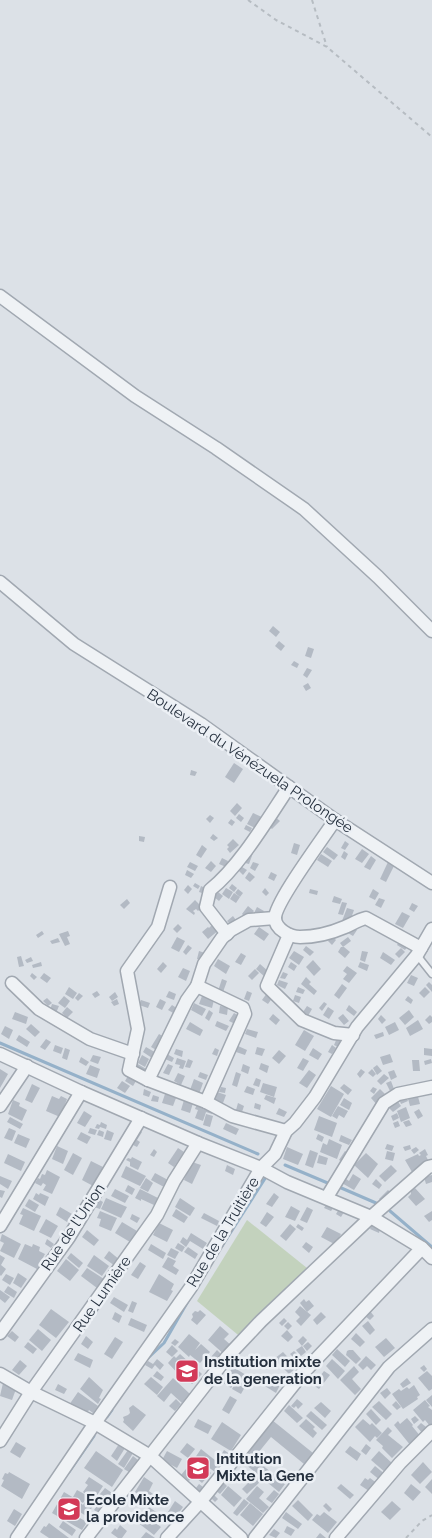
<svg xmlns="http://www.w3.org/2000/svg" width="432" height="1538" font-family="Raleway,sans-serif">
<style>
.green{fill:#c3d2bd}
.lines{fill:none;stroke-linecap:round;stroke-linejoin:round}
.stream{stroke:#95b1c9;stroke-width:3}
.building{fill:#b3bac4}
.lane-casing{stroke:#a1a8b1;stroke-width:9}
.street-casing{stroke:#a1a8b1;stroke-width:15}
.path{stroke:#b6bcc2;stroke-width:2;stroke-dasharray:4 4;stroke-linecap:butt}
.lane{stroke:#eff2f5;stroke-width:6}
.street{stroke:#eff2f5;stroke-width:12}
.labels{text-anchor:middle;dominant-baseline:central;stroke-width:5;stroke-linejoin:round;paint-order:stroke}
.street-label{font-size:15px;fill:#25303e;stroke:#ecf0f5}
.poi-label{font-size:15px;font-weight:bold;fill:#25303e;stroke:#ecf0f5;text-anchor:start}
</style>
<rect width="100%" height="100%" fill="#dce1e7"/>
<path class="green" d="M247,1220L312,1272L243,1339L197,1301Z"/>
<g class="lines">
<g class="stream">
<path d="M0,1043L258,1154"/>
<path d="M285,1165L330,1184"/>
<path d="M339,1187L376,1203"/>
<path d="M390,1211L432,1247"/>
<path d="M222,1246L266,1177"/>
<path d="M148,1358L164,1343L191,1296"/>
<path d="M107,1417L112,1410"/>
<path d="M69,1472L94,1436"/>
</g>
</g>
<g class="building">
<path d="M273,626L280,632L276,637L269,631Z"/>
<path d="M279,641L285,646L281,651L275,646Z"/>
<path d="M308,647L314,649L311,658L305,656Z"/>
<path d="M294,661L299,664L297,668L291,665Z"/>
<path d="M307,668L312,670L307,678L303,675Z"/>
<path d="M308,683L311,688L306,691L303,686Z"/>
<path d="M234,763L243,769L234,783L225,777Z"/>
<path d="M191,770L197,772L195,776L190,775Z"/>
<path d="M237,803L242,808L235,816L230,811Z"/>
<path d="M253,813L264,818L255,828L247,824Z"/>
<path d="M239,814L244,818L241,822L236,818Z"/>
<path d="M210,815L214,818L210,823L206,819Z"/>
<path d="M274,816L280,821L272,829L267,825Z"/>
<path d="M231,819L235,822L232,826L228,823Z"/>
<path d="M246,825L252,828L250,832L244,829Z"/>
<path d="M213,834L218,838L214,841L210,838Z"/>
<path d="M139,836L145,837L144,842L139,841Z"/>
<path d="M233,839L239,845L230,853L227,849L229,847L227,845Z"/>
<path d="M345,841L349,844L345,850L341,848Z"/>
<path d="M294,843L300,845L297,855L291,853Z"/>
<path d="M202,845L207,849L201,858L196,855Z"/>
<path d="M327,847L338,855L334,860L323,852Z"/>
<path d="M362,849L369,854L362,863L355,859Z"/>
<path d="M344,851L348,854L345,860L341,857Z"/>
<path d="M249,852L253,853L249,864L245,863Z"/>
<path d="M321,854L332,861L328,867L317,860Z"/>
<path d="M371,856L376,860L370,870L364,867Z"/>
<path d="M222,858L228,861L226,867L219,864Z"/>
<path d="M211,861L216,866L211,872L205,868Z"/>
<path d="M190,862L198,866L195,871L187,867Z"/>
<path d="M253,862L259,864L255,871L250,868Z"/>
<path d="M388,862L394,866L386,882L380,879Z"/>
<path d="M242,867L247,870L243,875L239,871Z"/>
<path d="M187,870L194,874L191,878L185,875Z"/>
<path d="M249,872L255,877L250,882L245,878Z"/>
<path d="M271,872L277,875L274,881L268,878Z"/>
<path d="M195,883L200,886L198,889L193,886Z"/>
<path d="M232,884L237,888L234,892L229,888Z"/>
<path d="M188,885L192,889L188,894L184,890Z"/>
<path d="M201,886L207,889L205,894L199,892Z"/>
<path d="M226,888L233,892L229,899L222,894Z"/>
<path d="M265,888L269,893L266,896L262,892Z"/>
<path d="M238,889L243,893L240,897L235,893Z"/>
<path d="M310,889L318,891L317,895L309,893Z"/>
<path d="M373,889L379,893L375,900L369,897Z"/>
<path d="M218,892L223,896L219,901L214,897Z"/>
<path d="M234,893L240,897L236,903L230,899Z"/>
<path d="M334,896L342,899L340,904L332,902Z"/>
<path d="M379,898L385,900L381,908L375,905Z"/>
<path d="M127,899L130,903L124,909L120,905Z"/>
<path d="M195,900L202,907L198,911L196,909L193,911L195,913L194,915L186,909Z"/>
<path d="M342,902L347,903L343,915L338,914Z"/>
<path d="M412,903L418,906L414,912L409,909Z"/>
<path d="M248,906L254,911L247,919L242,914Z"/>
<path d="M257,907L264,911L260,917L254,913Z"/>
<path d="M347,908L354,910L349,924L342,921Z"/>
<path d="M402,912L410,916L403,928L395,924Z"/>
<path d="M233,916L238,923L231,925L227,921Z"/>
<path d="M178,924L182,928L177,933L173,929Z"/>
<path d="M213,924L219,930L208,939L202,932L208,927L209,928Z"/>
<path d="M259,927L269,934L264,941L254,934Z"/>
<path d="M351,927L357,930L353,936L348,933Z"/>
<path d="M42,931L44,934L38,938L36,935Z"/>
<path d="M68,931L70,936L67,937L70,944L65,946L59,934Z"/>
<path d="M332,936L336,940L332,945L328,941Z"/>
<path d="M177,937L185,941L179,952L171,948Z"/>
<path d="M348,937L351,941L343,947L340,943Z"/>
<path d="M58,938L60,942L52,944L50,941Z"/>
<path d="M400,940L408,946L405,950L397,945Z"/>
<path d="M188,945L192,948L186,955L183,952Z"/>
<path d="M306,946L314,952L310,956L303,950Z"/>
<path d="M341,947H344L350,952L345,958L338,952Z"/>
<path d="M401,948L405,952L399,958L395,954Z"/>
<path d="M199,951L205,953L202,961L197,959Z"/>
<path d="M294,951L304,957L299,965L289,958Z"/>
<path d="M362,951L368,952L365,962L360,960Z"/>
<path d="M383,952L395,960L391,965L380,958Z"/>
<path d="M241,953L246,956L241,965L235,962Z"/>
<path d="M21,956L24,966L19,967L17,957Z"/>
<path d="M31,957L33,961L27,963L25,960Z"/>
<path d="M218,959L230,966L226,974L214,966Z"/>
<path d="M313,960L321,969L314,976L306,967Z"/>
<path d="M41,962L42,966L33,968L32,965Z"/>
<path d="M163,962L167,966L161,973L157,969Z"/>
<path d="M291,962L297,966L294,971L288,967Z"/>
<path d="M360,962L369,965L367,971L358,967Z"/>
<path d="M260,964L269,972L265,977L256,969Z"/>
<path d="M347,966L357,973L349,983L343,979L347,974L343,971Z"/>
<path d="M183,968L190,971L186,981L178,977Z"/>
<path d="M255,969L259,973L252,980L248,976Z"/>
<path d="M283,972L288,974L285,979L280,978Z"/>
<path d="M32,973L37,977L34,980L30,976Z"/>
<path d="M44,973L51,978L47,983L40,978Z"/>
<path d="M411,975L418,978L414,986L407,983Z"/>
<path d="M306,977L311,982L309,984L317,991L314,995L301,984Z"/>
<path d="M222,979L227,981L223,992L218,991Z"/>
<path d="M279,980L288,983L285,989L277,985Z"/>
<path d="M429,982L432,985V992L426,985Z"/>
<path d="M342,984L347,988L339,999L334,995Z"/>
<path d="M69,987L77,993L73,999L65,994Z"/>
<path d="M298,987L305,990L303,994L296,992Z"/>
<path d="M425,987L430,992L424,998L419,993Z"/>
<path d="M97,991L100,995L95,998L92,994Z"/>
<path d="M169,991L176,994L174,1000L166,997Z"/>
<path d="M247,991L252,993L249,1001L244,999Z"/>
<path d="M115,992L118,997L112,1001L109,997Z"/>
<path d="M79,993L83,996L78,1001L75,998Z"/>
<path d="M267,993L273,997L268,1004L262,1000Z"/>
<path d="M295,995L301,997L299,1003L293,1001Z"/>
<path d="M64,996L70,1001L65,1008L58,1003Z"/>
<path d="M202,996L214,1000L212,1008L199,1004Z"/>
<path d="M408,996L413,1000L411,1004L405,1000Z"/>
<path d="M47,998L52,1003L48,1006L43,1001Z"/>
<path d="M117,999L119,1004L114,1006L111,1002Z"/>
<path d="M160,999L166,1002L162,1010L156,1007Z"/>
<path d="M141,1000L150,1003L148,1008L139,1005Z"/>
<path d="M324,1002L327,1004L322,1011L319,1008Z"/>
<path d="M194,1003L206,1009L202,1016L191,1010Z"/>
<path d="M52,1004L59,1006L56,1013L50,1010Z"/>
<path d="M172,1005L178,1009L175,1014L168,1010Z"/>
<path d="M349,1005L357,1012L354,1016L346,1010Z"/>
<path d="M220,1006L228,1007L227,1015L219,1013Z"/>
<path d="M307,1006L312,1009L308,1016L303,1012Z"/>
<path d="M67,1007L73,1012L67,1018L62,1013Z"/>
<path d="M328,1007L334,1011L329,1019L323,1015Z"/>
<path d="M209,1010L213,1013L209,1021L205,1018Z"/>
<path d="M409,1010L414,1017L405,1025L399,1018Z"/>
<path d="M15,1012L28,1017L26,1024L12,1019Z"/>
<path d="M234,1013L239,1016L235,1024L229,1021Z"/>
<path d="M273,1014L280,1020L276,1025L269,1019Z"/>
<path d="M343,1014L349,1021L344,1025L338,1018Z"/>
<path d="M381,1015L386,1020L382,1024L378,1019Z"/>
<path d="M430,1015L432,1017V1022L429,1024L425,1020Z"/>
<path d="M418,1020L423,1029L410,1036L406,1028Z"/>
<path d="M217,1021L229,1026L226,1031L215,1026Z"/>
<path d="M190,1022L203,1030L200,1036L186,1029Z"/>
<path d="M395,1022L399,1030L389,1035L385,1027Z"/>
<path d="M31,1024L40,1032L35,1037L26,1029Z"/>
<path d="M5,1026L13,1030L9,1039L1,1034Z"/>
<path d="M247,1029L258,1032L256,1038L245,1034Z"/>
<path d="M304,1030L314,1036L305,1051L295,1045Z"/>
<path d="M383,1032L384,1036L376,1039L374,1035Z"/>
<path d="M159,1034L166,1038L158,1051L151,1047Z"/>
<path d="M19,1035L30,1042L27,1047L16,1040Z"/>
<path d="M337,1038L343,1042L340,1048L334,1045Z"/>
<path d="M46,1039L51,1042L45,1050L40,1047Z"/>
<path d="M55,1045L63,1048L61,1054L53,1051Z"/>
<path d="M332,1045L336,1048L332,1054L328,1052Z"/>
<path d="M238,1046L247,1050L245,1055L236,1052Z"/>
<path d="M146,1047L158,1054L155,1060L143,1052Z"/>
<path d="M257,1047L265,1049L262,1056L255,1054Z"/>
<path d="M65,1048L70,1050L67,1060L62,1058Z"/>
<path d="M215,1048L219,1050L217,1056L212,1054Z"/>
<path d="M313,1048L322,1054L318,1060L309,1055Z"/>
<path d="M424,1048L432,1049V1056L424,1055Z"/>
<path d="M176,1049L183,1051L182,1057L174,1054Z"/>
<path d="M279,1050L286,1056L279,1064L272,1058Z"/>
<path d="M167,1054L174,1058L172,1062L165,1059Z"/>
<path d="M390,1054L393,1062L383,1065L380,1057Z"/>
<path d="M93,1055L101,1057L98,1064L90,1061Z"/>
<path d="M142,1055L149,1059L145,1067L138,1063Z"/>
<path d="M81,1057L89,1062L86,1066L79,1062Z"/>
<path d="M177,1058L186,1061L183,1069L179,1068L180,1065L175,1064Z"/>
<path d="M303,1058L309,1061L303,1071L297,1068Z"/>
<path d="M188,1059L193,1061L190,1068L185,1067Z"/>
<path d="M431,1059L432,1063L425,1065L424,1061Z"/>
<path d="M412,1060H419L420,1071H413Z"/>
<path d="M136,1063L148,1070L145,1076L133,1069Z"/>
<path d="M261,1063L269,1066L267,1073L259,1069Z"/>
<path d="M168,1064L173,1066L169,1075L163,1073Z"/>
<path d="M243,1064L250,1067L248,1074L241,1071Z"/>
<path d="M90,1065L100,1069L97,1078L86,1074Z"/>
<path d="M377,1065L382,1071L377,1075L373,1068Z"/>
<path d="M0,1069L8,1074L0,1088Z"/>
<path d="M361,1069L365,1072L360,1078L357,1074Z"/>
<path d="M372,1069L376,1074L373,1077L368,1073Z"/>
<path d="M309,1070L316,1075L307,1088L299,1083Z"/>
<path d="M394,1070L397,1077L391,1080L388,1072Z"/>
<path d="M200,1072L208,1075L206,1080L198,1077Z"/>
<path d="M236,1072L241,1074L237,1087L232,1085Z"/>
<path d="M178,1073L185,1076L181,1085L174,1081Z"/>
<path d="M384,1074L389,1078L381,1085L377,1081Z"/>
<path d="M128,1076L136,1081L133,1086L125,1081Z"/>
<path d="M256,1078L261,1080L259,1087L253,1085Z"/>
<path d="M194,1079L203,1083L199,1094L190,1090Z"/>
<path d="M122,1081L130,1086L125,1093L117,1088Z"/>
<path d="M391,1081L394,1089L390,1091L386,1083Z"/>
<path d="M263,1083L277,1087L274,1097L260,1092Z"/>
<path d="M32,1084L40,1088L32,1103L25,1100Z"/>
<path d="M344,1084L352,1090L348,1095L340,1088Z"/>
<path d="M247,1086L255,1089L253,1095L244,1092Z"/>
<path d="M331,1086L344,1094L331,1117L317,1109Z"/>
<path d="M221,1087L226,1088L225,1093L219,1092Z"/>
<path d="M373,1087L377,1089L374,1094L370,1091Z"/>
<path d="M144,1089L151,1092L149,1097L143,1095Z"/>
<path d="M380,1089L386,1095L378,1106L371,1098Z"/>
<path d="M217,1092L226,1095L223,1103L214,1100Z"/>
<path d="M417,1093L420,1104L410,1106L407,1095Z"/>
<path d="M165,1094L176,1098L173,1106L162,1103Z"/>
<path d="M153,1095L159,1097L158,1102L151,1101Z"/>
<path d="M266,1095L276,1098L274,1104L264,1099Z"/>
<path d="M405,1095L408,1101L401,1104L399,1099Z"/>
<path d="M52,1096L59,1099L61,1096L67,1099L60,1117L46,1111Z"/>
<path d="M344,1098L352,1103L349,1110L340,1105Z"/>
<path d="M396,1099L401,1106L393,1112L389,1108Z"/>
<path d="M13,1100L20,1103L19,1106L27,1110L22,1121L8,1114Z"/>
<path d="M184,1100L193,1103L190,1113L181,1110Z"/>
<path d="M238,1103L244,1106L242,1112L236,1110Z"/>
<path d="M255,1103L261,1105L260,1110L254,1108Z"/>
<path d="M197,1104L213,1109L212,1114L206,1112L203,1121L195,1118L198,1110L195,1109Z"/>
<path d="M338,1106L348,1111L344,1118L339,1115L337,1119L332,1116Z"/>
<path d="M406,1107L410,1118L401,1122L397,1111Z"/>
<path d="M279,1108L287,1112L284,1117L276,1114Z"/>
<path d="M419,1109L423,1116L418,1119L414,1112Z"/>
<path d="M84,1111L92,1116L85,1127L77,1123Z"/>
<path d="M397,1113L399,1118L393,1121L391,1116Z"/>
<path d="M206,1114L213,1116L210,1127L203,1125Z"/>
<path d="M319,1116L337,1123L332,1137L314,1130Z"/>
<path d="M10,1117L23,1124L20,1129L7,1122Z"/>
<path d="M409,1120L412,1125L406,1127L403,1122Z"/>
<path d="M398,1121L400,1126L395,1128L393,1123Z"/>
<path d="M101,1122L107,1125L106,1129L100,1127L99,1129L95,1128L97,1124L100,1125Z"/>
<path d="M226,1123L239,1129L236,1135L223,1129Z"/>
<path d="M9,1128L16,1131L12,1141L4,1138Z"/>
<path d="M90,1128L97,1130L95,1135L88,1133Z"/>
<path d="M138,1129L142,1132L137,1140L140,1142L137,1147L133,1145L136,1139L133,1137Z"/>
<path d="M99,1130L104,1132L103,1137L97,1135Z"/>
<path d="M107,1130L114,1133L111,1141L104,1139Z"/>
<path d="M81,1132L91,1137L87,1144L77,1139Z"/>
<path d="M18,1134L30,1139L26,1148L14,1143Z"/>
<path d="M318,1134L324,1137L322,1142L316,1139Z"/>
<path d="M341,1135L352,1140L349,1145L339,1141Z"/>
<path d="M329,1139L342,1145L337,1159L320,1152L323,1143L327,1145Z"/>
<path d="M387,1144L394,1146L392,1151L385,1149Z"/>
<path d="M410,1145L411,1149L405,1151L403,1147Z"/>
<path d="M57,1146L68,1151L63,1164L52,1159Z"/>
<path d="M287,1147L303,1154L298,1165L283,1159Z"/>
<path d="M416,1147L419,1150L414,1154L411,1150Z"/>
<path d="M178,1148L184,1152L174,1167L168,1163Z"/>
<path d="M154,1149L157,1152L154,1157L150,1155Z"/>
<path d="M425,1149L428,1155L426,1156L429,1162L412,1172L405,1160L418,1154L419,1156L421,1155L419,1153Z"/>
<path d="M310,1150L318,1153L313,1168L305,1165Z"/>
<path d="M345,1151L350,1154L344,1163L339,1160Z"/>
<path d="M387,1151L395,1153L393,1161L385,1159Z"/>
<path d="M73,1153L82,1158L73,1175L64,1170Z"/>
<path d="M366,1153L378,1164L368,1178L354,1165Z"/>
<path d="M8,1154L25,1162L21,1171L4,1163Z"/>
<path d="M319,1155L328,1158L326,1165L317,1163Z"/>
<path d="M132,1157L142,1162L138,1170L130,1166V1162L126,1160L128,1158L131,1159Z"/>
<path d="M91,1161L105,1168L95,1187L82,1180Z"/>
<path d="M192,1162L201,1165L192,1184L184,1180Z"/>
<path d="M227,1165L235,1169L233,1175L225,1171Z"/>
<path d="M391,1165L397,1171L385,1182L379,1176Z"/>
<path d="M126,1166L146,1176L140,1186L121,1177Z"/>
<path d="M47,1170L60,1177L52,1194L43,1190L46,1185L43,1183L41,1186L35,1183L38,1178L40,1179L42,1174L45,1175Z"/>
<path d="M155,1173L168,1180L164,1187L151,1180Z"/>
<path d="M353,1174L361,1179L354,1190L340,1182L343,1177L349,1181Z"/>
<path d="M432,1175V1182L426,1184L424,1177Z"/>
<path d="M0,1176L12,1181L8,1189L0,1184Z"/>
<path d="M146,1178L153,1183L148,1192L140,1188Z"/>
<path d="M376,1179L382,1185L379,1189L372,1184Z"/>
<path d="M128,1185L135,1189L132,1195L125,1191Z"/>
<path d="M415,1188L425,1199L416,1206L408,1197L411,1194V1190Z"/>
<path d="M115,1189L129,1196L125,1203L111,1196Z"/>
<path d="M140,1189L158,1198L154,1205L141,1199V1201L135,1198Z"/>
<path d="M0,1190L5,1191L2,1198L0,1197Z"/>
<path d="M388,1190L392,1194L383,1203L379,1199Z"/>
<path d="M36,1193L39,1195L40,1193L49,1197L45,1206L33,1199Z"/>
<path d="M274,1193L279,1197L272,1207L266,1204Z"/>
<path d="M106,1198L127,1207L121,1218L101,1209Z"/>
<path d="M180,1198L195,1208L190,1216L175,1207Z"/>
<path d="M29,1199L39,1205L35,1212L25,1206Z"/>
<path d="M98,1199L103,1202L100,1209L94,1207Z"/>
<path d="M327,1203L334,1207L331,1211L324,1208Z"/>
<path d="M291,1206L300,1211L295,1221L285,1217Z"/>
<path d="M60,1207L72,1214L67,1222L56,1215Z"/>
<path d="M307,1207L313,1210L307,1223L300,1220Z"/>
<path d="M23,1208L41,1216L34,1231L19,1224L23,1215L20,1214Z"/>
<path d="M176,1209L188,1217L184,1223L172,1216Z"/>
<path d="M339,1209L344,1212L341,1217L336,1214Z"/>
<path d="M100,1211L117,1218L111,1231L99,1226L101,1219L97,1218Z"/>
<path d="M432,1211V1220L429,1222L424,1216Z"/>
<path d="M267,1212L274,1217L266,1227L260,1223Z"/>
<path d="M204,1213L219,1221L217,1226L201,1218Z"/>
<path d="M132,1214L140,1218L137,1223L130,1219Z"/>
<path d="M46,1219L58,1226L51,1238L39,1232Z"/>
<path d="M122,1222L137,1231L130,1242L115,1233Z"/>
<path d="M159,1223L173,1230L167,1242L153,1235Z"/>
<path d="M290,1224L296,1229L286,1241L280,1236Z"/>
<path d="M298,1224L304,1228L302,1231L296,1227Z"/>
<path d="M372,1225L380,1229L379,1233L370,1229Z"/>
<path d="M327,1227L341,1234L338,1239L341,1241L338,1246L321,1237Z"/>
<path d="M87,1230L99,1240L94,1246L82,1237Z"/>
<path d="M191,1233L207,1243L203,1249L190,1241L186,1247L180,1242L183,1237L187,1240Z"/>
<path d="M2,1234L21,1244L14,1258L0,1251L4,1243L0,1241Z"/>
<path d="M47,1239L54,1244L51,1248L45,1244Z"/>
<path d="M306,1242L313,1247L309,1253L302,1247Z"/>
<path d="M178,1243L185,1247L182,1252L175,1248Z"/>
<path d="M25,1244L32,1247L33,1244L40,1247L39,1251L45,1254L37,1269L18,1259Z"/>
<path d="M151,1244L166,1253L163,1259L148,1250Z"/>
<path d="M188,1247L198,1254L195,1259L184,1252Z"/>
<path d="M171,1248L179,1252L175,1259L167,1255Z"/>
<path d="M109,1251L120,1260L115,1266L104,1258Z"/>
<path d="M71,1253L83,1263L79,1268L67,1258Z"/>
<path d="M0,1255L5,1258L1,1265L6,1269L1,1276L0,1275Z"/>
<path d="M94,1255L109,1266L102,1276L87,1266Z"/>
<path d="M168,1257L176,1261L173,1266L179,1270L176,1275L162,1267Z"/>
<path d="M66,1259L79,1270L70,1281L57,1271Z"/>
<path d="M140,1262L146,1266L138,1279L131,1275Z"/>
<path d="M87,1268L104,1279L97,1288L81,1276Z"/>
<path d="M18,1273L27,1279L21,1288L13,1283Z"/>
<path d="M6,1274L14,1278L10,1285L2,1280Z"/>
<path d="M159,1274L174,1284L171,1290L173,1291L167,1301L149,1292Z"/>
<path d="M8,1286L17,1292L14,1298L4,1292Z"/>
<path d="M0,1290L10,1297L5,1303L0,1299Z"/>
<path d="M114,1297L128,1305L124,1312L110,1303Z"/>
<path d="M304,1299L306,1302L309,1300L314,1306L307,1312L300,1303Z"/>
<path d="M132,1301L137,1303L133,1313L128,1311Z"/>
<path d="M300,1306L311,1315L301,1326L296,1321L300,1317L295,1312Z"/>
<path d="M51,1309L69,1322L56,1338L39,1325Z"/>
<path d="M200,1310L206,1315L197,1325L191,1320L193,1317L192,1314L195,1311L198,1312Z"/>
<path d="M370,1311L374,1316L370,1320L365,1316Z"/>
<path d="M115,1312L122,1316L119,1323L112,1319Z"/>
<path d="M321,1312L326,1317L317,1325L313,1320Z"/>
<path d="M131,1318L147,1325L144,1332L128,1325Z"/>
<path d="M284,1318L287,1321L282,1326L279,1323Z"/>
<path d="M368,1321L375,1330L370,1335L362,1326Z"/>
<path d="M288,1322L292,1326L288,1330L284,1326Z"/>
<path d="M220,1326L229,1334L224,1339L233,1347L225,1355L208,1340Z"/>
<path d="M38,1329L51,1340L42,1351L29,1340Z"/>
<path d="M287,1330L293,1337L288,1342L281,1336Z"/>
<path d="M12,1331L19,1337L15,1342L7,1336Z"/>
<path d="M356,1333L365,1342L360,1347L351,1339Z"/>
<path d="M189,1334L200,1343L195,1350L201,1344L210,1352L200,1363L190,1355L189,1357L178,1347Z"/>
<path d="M86,1336L93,1342L88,1349L81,1344Z"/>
<path d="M303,1336L307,1340L302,1346L298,1341Z"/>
<path d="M115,1337L123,1342L112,1359L104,1354Z"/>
<path d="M386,1338L395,1348L384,1357L375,1347Z"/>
<path d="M175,1339L179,1342L175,1346L171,1343Z"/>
<path d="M28,1342L37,1349L33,1354L24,1347Z"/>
<path d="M308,1342L312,1346L307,1351L303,1346Z"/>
<path d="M172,1345L178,1351L172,1357L166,1352Z"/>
<path d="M302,1346L306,1352L301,1356L296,1350Z"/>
<path d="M337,1349L350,1361L345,1367L332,1355Z"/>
<path d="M217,1350L223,1356L211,1369L205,1364Z"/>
<path d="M349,1350H353L361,1359L356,1364L346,1355L347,1351Z"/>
<path d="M294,1351L299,1356L295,1359L290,1354Z"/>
<path d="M283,1352L297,1367L289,1374L274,1359Z"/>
<path d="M78,1353L93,1360L90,1368L74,1360Z"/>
<path d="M180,1354L202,1374L192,1384L188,1380L186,1382L168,1363L174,1356L176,1358Z"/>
<path d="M366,1356L376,1365L371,1370L367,1366L363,1370L358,1365Z"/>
<path d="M157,1359L164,1365L160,1370L155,1365L152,1369L145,1365L148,1361L153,1364Z"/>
<path d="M332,1359L345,1371L338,1379L326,1366Z"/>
<path d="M20,1360L27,1366L19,1375L12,1370Z"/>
<path d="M424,1365L427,1369L424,1372L420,1368Z"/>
<path d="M354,1366L359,1372L352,1379L361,1389L355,1395L340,1380Z"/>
<path d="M233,1367L246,1375L242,1381L229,1373Z"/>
<path d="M157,1371L164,1377L161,1381L153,1376Z"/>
<path d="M324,1371L330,1375L319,1389L313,1385Z"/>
<path d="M427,1371L432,1376V1389L429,1391L418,1378Z"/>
<path d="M264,1375L280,1385L276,1393L260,1383Z"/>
<path d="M89,1377L103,1390L99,1398L101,1399L98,1404L80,1389Z"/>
<path d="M151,1377L163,1387L157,1395L144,1384Z"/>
<path d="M227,1377L235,1382L231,1388L223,1383Z"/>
<path d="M173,1378L190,1394L182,1403L171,1393L164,1402L157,1396Z"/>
<path d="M407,1378L411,1383L403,1388L400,1384Z"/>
<path d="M237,1380L246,1385L241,1394L232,1389Z"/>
<path d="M3,1383L16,1389L12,1400L0,1396Z"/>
<path d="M58,1384L67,1389L64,1394L55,1390Z"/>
<path d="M414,1385L420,1395L417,1397L418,1399L403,1409L392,1394L399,1389L401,1391L407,1387L409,1389Z"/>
<path d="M387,1388L391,1393L385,1399L380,1393Z"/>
<path d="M78,1392L98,1406L93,1413L89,1410L85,1416L69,1405Z"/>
<path d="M432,1395V1407L426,1400Z"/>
<path d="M230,1396L237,1400L229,1414L222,1410Z"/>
<path d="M176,1399L181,1404L175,1411L169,1406Z"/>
<path d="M297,1399L303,1404L298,1409L296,1406L294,1408L291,1406Z"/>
<path d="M425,1400L430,1406L428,1407L432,1410V1424L430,1426L425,1420L423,1422L413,1410Z"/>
<path d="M379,1401L392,1414L386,1420L372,1407Z"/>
<path d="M396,1401L401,1407L397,1410L392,1405Z"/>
<path d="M321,1402L331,1411L325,1418L314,1408Z"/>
<path d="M133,1405L146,1415L133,1431L123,1422L124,1420L123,1417L128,1415L130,1413L129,1408Z"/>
<path d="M289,1405L303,1418L297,1423L284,1411Z"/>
<path d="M371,1409L381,1420L376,1425L366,1414Z"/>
<path d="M311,1411L327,1425L322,1430L306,1416Z"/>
<path d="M415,1416L419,1420L414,1424L411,1419Z"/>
<path d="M407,1418L413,1425L412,1426L421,1437L411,1446L394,1425L398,1421L400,1424Z"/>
<path d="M198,1419L212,1426L208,1434L194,1427Z"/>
<path d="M306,1419L315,1427L313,1429L317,1433L313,1438L299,1426Z"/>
<path d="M363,1419L370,1425L372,1423L382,1433L377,1438L375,1436L370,1442L355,1427Z"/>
<path d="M272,1420L313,1453L304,1464L271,1437L254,1458L285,1484L279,1492L239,1459Z"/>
<path d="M222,1422L241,1435L231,1451L211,1439Z"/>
<path d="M421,1423L430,1430L424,1435L417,1427Z"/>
<path d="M388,1427L392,1431L388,1435L403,1447L392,1458L382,1448L383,1446L376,1440Z"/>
<path d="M16,1442L26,1448L20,1458L10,1452Z"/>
<path d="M187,1443L195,1449L188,1458L180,1452Z"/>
<path d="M119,1444L125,1448L117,1461L111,1456Z"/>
<path d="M366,1444L371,1448L366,1455L361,1451Z"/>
<path d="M350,1446L361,1454L357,1461L345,1452Z"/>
<path d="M201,1449L221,1465L215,1472L204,1464L200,1469L192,1462Z"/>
<path d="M128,1450L133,1453L124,1468L118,1464Z"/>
<path d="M224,1450L231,1455L225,1463L219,1459Z"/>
<path d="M96,1451L123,1470L112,1487L84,1468Z"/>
<path d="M167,1451L182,1459L177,1468L162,1460Z"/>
<path d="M379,1451L393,1464L386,1473L371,1460Z"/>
<path d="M133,1456L138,1460L129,1472L124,1469Z"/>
<path d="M423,1462L432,1472L420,1484L411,1475Z"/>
<path d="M191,1463L199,1469L189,1481L181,1475Z"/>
<path d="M375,1466L386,1475L381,1481L370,1472Z"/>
<path d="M204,1467L211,1473L202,1483L195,1477Z"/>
<path d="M9,1472L30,1484L22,1499L1,1486L4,1480L2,1479L5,1473L8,1474Z"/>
<path d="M256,1475L262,1480L247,1494L242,1489Z"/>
<path d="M89,1477L103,1486L94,1500L83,1492L88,1485L85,1483Z"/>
<path d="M144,1477L153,1483L149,1491L153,1494L148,1504L138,1498L140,1495L135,1492Z"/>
<path d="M365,1478L368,1480L370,1478L378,1484L372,1493L360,1485Z"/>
<path d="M432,1479V1494L425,1487Z"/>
<path d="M223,1482L227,1486L220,1494L215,1490Z"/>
<path d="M199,1484L203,1487L200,1492L196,1488Z"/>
<path d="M341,1484L354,1495L350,1499L337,1488Z"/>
<path d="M411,1484L421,1492L413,1501L404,1493Z"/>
<path d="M228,1486L242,1498L234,1507L221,1495Z"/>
<path d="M257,1486L264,1492L259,1498L269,1507L263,1513L246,1499Z"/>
<path d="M105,1488L112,1493L97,1512L94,1510L99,1503L95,1500Z"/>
<path d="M77,1490L88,1496L83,1503L73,1497Z"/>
<path d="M274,1490L279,1494L272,1503L266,1499Z"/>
<path d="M64,1492L74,1498L67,1511L87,1522L82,1530L52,1513Z"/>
<path d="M214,1495L218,1499L215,1502L211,1498Z"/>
<path d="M88,1497L96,1502L86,1516L71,1506L75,1499L83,1505Z"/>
<path d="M244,1499L249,1503L237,1516L233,1513Z"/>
<path d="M298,1500L313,1515L308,1521L292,1506Z"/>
<path d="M175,1501L183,1507L176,1517L168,1512Z"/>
<path d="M392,1501L401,1509L390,1520L381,1512Z"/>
<path d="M250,1503L263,1514L253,1526L240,1515Z"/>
<path d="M326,1503L332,1509L329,1512L323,1506Z"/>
<path d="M149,1507L156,1512L150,1520L143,1514Z"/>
<path d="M14,1509L22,1514L15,1526L7,1521Z"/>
<path d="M286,1512L302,1524L298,1529L282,1518Z"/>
<path d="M324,1512L337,1522L328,1533L312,1520L317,1514L320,1516Z"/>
<path d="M140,1517L152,1525L154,1522L161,1527L154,1535L137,1522Z"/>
<path d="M63,1521L76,1530L72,1536L59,1527Z"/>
<path d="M49,1523L69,1538H49L40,1532L44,1526L46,1527Z"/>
<path d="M120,1525L127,1531L122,1538H118L111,1533L115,1528L117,1530Z"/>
<path d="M287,1526L295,1530L291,1536L284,1532Z"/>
<path d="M274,1529L280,1533L276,1538L269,1535Z"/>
<path d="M146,1532L155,1538H141Z"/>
<path d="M320,1533L326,1538H316Z"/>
</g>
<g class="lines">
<g class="lane-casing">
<path id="lane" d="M417,955L432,974"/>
</g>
<g class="street-casing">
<g id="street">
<path d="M0,296L135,396L216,448L304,509L378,577L432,631"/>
<path d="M0,582L74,644L201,724L335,820L432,883"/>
<path d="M335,820C324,837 275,902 275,918C275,929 290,937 300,937C314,937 331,933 345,927C352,924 358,920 366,918L421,948"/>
<path d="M170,887L158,927L127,971L138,1029L129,1070L148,1080L206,1102L232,1116L286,1131"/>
<path d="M227,934L206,907L210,890C240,866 267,820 289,787"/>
<path d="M289,935L267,986L302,1020L334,1033L353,1035"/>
<path d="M12,983L39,1009L90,1039L133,1054"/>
<path d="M197,986L243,1008L245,1014L206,1102"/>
<path d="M0,1054L81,1092L198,1143L261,1168L287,1182L371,1217L422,1248L432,1258"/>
<path d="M148,1080L187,1000L197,986L204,964L222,938L231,930L249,920L275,918"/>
<path d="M0,1106L27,1066"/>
<path d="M327,1197L384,1103L398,1094L432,1087"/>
<path d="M0,1226L81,1092"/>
<path d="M0,1333L69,1237L141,1118"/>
<path d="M0,1374L31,1392L95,1423L150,1456L241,1538"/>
<path d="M0,1441L31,1392L157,1215L174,1181L198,1143"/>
<path d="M17,1538L95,1423L191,1287L261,1168L275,1154L286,1131L295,1123L315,1097L357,1027L417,955L432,929"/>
<path d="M86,1538L227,1357L261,1321L371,1217L428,1167L432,1166"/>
<path d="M167,1538L200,1502L302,1374L422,1248"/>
<path d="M255,1538L389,1367L432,1329"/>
<path d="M336,1538L400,1463L432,1431"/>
</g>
</g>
<g class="path">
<path d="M248,0L276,20L327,47L432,137"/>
<path d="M312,0L327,47"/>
<path d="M406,1538L422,1521L432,1515"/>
</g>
<use href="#lane" class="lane"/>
<use href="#street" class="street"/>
</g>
<defs>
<g id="school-square" transform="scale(1.25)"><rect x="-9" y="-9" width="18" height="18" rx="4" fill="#d33a58" stroke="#ecf0f5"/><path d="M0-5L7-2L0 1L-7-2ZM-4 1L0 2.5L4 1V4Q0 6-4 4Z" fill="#fff"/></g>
</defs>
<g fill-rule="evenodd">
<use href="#school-square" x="187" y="1371"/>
<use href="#school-square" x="198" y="1468"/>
<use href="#school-square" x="69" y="1509"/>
</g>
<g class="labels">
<g class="street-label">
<text transform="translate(250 761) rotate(34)">Boulevard du Vénézuela Prolongée</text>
<text transform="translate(73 1227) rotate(-56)">Rue de l'Union</text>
<text transform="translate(223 1232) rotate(-59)">Rue de la Truitière</text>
<text transform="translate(102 1294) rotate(-55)">Rue Lumière</text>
</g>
<g class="poi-label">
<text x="204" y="1362">Institution mixte<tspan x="204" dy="17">de la generation</tspan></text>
<text x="216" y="1459">Intitution<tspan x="216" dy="17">Mixte la Gene</tspan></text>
<text x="86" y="1500">Ecole Mixte<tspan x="86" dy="17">la providence</tspan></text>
</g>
</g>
</svg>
